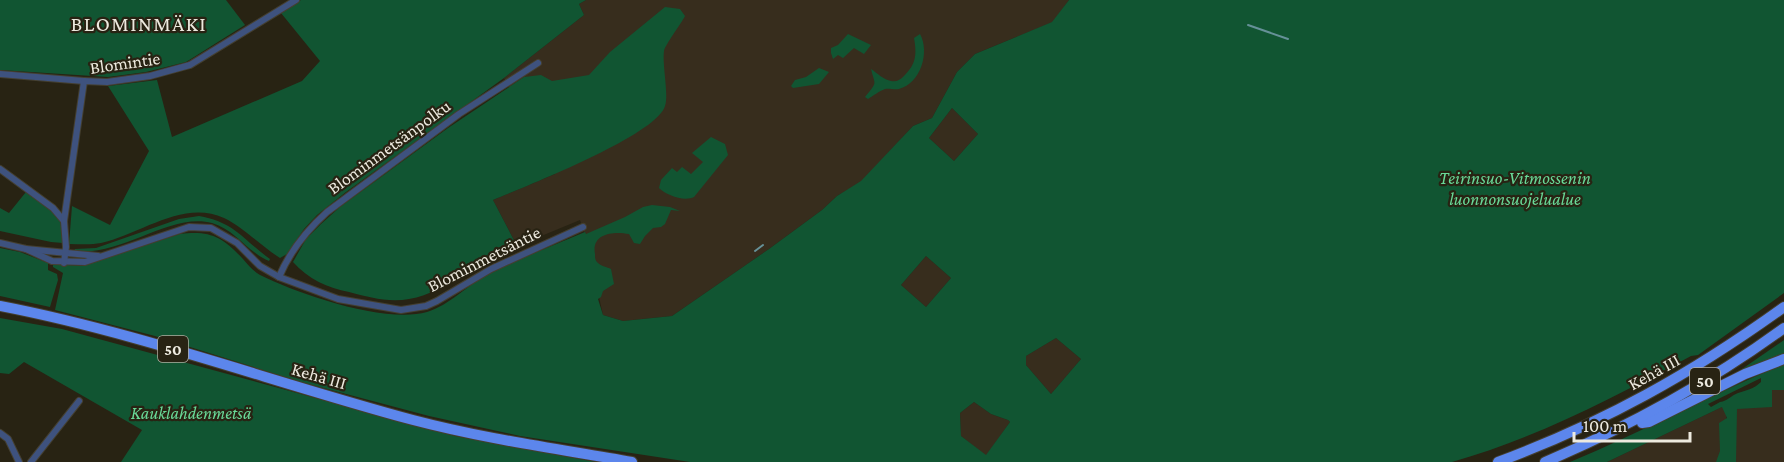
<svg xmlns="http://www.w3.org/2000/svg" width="1784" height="462" font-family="'Crimson Pro',serif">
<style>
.industrial{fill:#372d1d}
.green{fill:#115532;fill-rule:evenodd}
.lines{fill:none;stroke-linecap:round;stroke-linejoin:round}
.stream{stroke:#669198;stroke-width:2}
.minor-casing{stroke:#443f30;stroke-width:8}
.trunk-casing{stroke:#443f30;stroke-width:12}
.minor{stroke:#3e527e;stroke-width:6}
.trunk{stroke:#5c86ec;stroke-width:10}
.labels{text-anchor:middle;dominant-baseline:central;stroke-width:4.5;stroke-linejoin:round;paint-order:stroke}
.shield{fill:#282313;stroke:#b2aea2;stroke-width:1.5}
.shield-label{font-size:16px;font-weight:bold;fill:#edeadf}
.street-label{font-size:18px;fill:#edeadf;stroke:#282313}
.park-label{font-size:18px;font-style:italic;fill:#69da98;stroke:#282313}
.quarter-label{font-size:21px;letter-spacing:1.5px;fill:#edeadf;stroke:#282313}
</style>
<rect width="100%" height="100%" fill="#282313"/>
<g class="industrial">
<path d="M586,0H1069L1053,22L975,54L957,72L932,118L913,126L861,182L837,196L822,210L769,249L672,316L623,321L603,315L585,234L580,220L517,246L493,200L555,174L504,78L584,15L579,4Z"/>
<path d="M952,108L978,134L954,161L929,138Z"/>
<path d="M926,256L951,278L926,307L901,285Z"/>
<path d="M1056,338L1081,359L1051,394L1026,365V356Z"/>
<path d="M1784,379V462H1731L1734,409Z"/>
<path d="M974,402L991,414L1008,420L1010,422L986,456L961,436L960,413Z"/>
<path d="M1726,405L1727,452L1723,462H1607Z"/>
</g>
<g class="green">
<path d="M0,0H226L245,25L186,62L146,72L108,77L0,70Z"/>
<path d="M301,0H586L579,4L584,15L504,78L346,192L317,215L304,229L287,254L280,258C261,246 243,227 224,218C183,199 141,234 101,243C91,245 80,244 69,244L72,206L110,225L149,151L108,86L157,80L172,137L302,81L320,61L281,13Z"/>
<path d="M1069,0H1784V293L1698,355L1691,356C1614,397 1537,438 1452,462H690L520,436L429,416L301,382L155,336L55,310L63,273L53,267V264L82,266L180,234C210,230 223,237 243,259C248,265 253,271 260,275C298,294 385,324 427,312C450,305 467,285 489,274C519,258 553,246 585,232L586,234L625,217L643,207L652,205L670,207L680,211L671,210L665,224L661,227L653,228L645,236L640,244L634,243L629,234C614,231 591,233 595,254C595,258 595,260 598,263C601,266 607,267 611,269L614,284L603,291L601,297L598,299L603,315L623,321L672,316L769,249L822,210L837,196L861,181L913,126L932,118L957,72L975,54L1052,22ZM952,108L978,134L954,161L929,138ZM926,256L951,278L926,307L901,285ZM1056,338L1081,359L1051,394L1026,365V356ZM974,402L991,414L1008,420L1010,422L986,455L961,436L960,413Z"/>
<path d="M665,7L680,9L685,16C681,24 665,45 664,51C662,65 669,94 665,106C657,135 524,187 493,200L517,246C499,255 480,264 463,274C445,284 430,296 409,299C389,303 368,297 349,292C328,288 308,279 293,262L306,239L321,224L340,207L448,128L524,77L541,75L552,81L589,75L610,52Z"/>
<path d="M848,34L871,45L864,54L854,48L843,58L838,55L833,59L831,53V48L838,45Z"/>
<path d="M920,34C930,52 921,83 899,89C894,90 889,88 885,89C879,91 873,96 868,99L865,97C878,81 875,86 871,69C877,73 884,80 891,81C897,82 900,80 904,76C916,64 917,55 914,38Z"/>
<path d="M819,68L829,72L819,84L793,88L791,86L795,80L806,77Z"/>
<path d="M711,137L725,144L728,155L694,197C684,202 666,195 659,188L661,180L672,168L677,172L682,167L691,174L703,162L692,153Z"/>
<path d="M26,192L50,208L60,218L63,243L51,242L0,231V208L9,213Z"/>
<path d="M199,216C235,222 243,240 270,259L269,261C247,252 236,230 212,223C170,212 122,257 74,251L75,249L96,248L179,219Z"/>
<path d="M0,248L20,252L48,263V270L57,274L58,280L50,307L0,296Z"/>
<path d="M0,318L62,329L455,436L596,462H121L142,430L24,362L9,374L0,373Z"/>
<path d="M1784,340V354L1729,378Z"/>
<path d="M1784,364V390H1772V407L1737,409L1736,462H1716L1720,451L1719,423L1727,418L1722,407L1607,462H1570C1642,432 1712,394 1784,364ZM1761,378V382C1754,389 1747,390 1738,393C1730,396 1728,401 1720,402L1711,407L1708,404Z"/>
</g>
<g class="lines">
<g class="stream">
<path d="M1248,25L1288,39"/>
<path d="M755,251L763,245"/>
</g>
<g class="minor-casing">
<g id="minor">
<path d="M0,74L84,81"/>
<path d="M0,169L53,208L64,221"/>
<path d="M0,243L26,249L98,256"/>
<path d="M26,249L52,261L85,262L189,227L211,228L237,243L260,266L279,277L338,299L401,310L426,306L437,301L491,269L583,227"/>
<path d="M64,263L66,247L64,221L84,81L107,82L150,76L190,65L296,0"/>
<path d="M279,277C290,251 307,230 327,212L459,114L538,63"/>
<path d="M0,433L8,439L19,462"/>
<path d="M31,462L79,401"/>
</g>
</g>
<g class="trunk-casing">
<g id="trunk">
<path d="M0,306C140,333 275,383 413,420C485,439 559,449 632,462"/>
<path d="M1642,423L1649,422L1745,374L1784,359"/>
<path d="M1498,462C1605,422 1691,374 1784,307"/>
<path d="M1545,462C1630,426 1710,382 1784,328"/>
</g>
</g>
<use href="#minor" class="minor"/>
<use href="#trunk" class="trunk"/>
</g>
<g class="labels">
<g class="shield">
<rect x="158" y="336" width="30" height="26" rx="4.5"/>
<rect x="1690" y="368" width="30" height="26" rx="4.5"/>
</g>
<g class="shield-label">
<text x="173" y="349">50</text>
<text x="1705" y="381">50</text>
</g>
<g class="street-label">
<text transform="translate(125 63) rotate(-8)">Blomintie</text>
<text transform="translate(389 147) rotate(-36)">Blominmetsänpolku</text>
<text transform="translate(484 259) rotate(-27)">Blominmetsäntie</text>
<text transform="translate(1654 372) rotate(-29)">Kehä III</text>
<text transform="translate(319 376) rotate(16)">Kehä III</text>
</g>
<g class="park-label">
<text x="1515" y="178">Teirinsuo-Vitmossenin<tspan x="1515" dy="21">luonnonsuojelualue</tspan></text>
<text x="191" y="413">Kauklahdenmetsä</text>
</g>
<g class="quarter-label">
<text x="139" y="24">BLOMINMÄKI</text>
</g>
</g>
<path d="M1574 432v9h116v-9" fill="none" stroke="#edeadf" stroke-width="3"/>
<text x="1583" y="432" font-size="18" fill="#edeadf" stroke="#282313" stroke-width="4.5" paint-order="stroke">100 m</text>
</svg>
